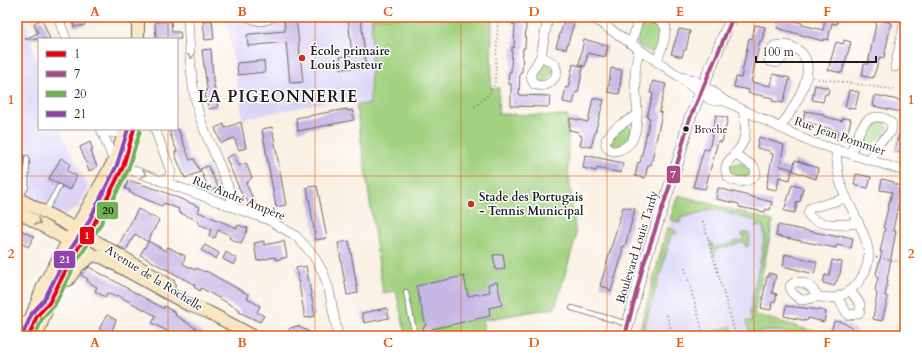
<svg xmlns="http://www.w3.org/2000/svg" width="922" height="353" font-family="Cardo,serif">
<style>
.built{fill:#dcd5f6}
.green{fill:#a1d07e;stroke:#5e764d}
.building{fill:#c6b7e5}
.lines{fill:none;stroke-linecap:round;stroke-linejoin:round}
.service-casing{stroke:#6a6662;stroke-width:6}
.minor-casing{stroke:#6a6662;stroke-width:10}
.tertiary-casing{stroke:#6a6662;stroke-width:12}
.secondary-casing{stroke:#6a6662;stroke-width:14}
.path{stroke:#6a6662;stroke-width:1.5;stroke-dasharray:1 3;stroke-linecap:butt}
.service{stroke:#fff;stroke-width:4.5}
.minor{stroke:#fff;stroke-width:9}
.tertiary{stroke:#fff;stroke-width:11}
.secondary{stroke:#f9e7c3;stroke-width:12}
.bus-1-casing{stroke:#fff;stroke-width:7}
.bus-2-casing{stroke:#fff;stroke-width:7}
.bus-3-casing{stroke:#fff;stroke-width:7}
.bus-4-casing{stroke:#fff;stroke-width:7}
.bus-1{stroke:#e30613;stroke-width:4}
.bus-2{stroke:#a84d84;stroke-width:4}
.bus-3{stroke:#70b156;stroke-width:4}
.bus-4{stroke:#8e44ad;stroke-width:4}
.oneway{stroke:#999}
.oneway2{stroke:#968c78}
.grid{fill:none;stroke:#e8590c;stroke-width:1;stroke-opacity:0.55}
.poi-dot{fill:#c8321e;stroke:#fff;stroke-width:1.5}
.bus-dot{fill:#1c1c1c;stroke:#fff;stroke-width:1.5}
.labels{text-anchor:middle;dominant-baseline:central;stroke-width:3;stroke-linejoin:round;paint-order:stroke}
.bus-label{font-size:11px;fill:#1c1c1c;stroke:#fff;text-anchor:start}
.poi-label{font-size:12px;font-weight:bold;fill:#1c1c1c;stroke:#fff;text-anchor:start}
.street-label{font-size:12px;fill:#1c1c1c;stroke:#fff}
.district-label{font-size:16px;font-weight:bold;letter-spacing:1px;fill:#1c1c1c;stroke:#fff}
.line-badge{stroke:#fff;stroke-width:1.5}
.badge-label{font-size:11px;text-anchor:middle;font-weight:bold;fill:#fff}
.pale-badge-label{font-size:11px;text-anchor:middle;font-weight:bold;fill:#111}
.neatline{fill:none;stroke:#e8590c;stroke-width:1.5}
.grid-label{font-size:13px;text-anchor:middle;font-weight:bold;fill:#e8590c}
</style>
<rect width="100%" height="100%" fill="#fff"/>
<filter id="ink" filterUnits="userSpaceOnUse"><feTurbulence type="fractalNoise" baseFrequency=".025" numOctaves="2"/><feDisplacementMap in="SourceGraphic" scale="8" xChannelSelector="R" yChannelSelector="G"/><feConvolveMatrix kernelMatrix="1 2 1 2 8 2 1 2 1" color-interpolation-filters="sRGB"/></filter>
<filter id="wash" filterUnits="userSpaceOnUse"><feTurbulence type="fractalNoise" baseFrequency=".012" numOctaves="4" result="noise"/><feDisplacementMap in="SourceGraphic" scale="16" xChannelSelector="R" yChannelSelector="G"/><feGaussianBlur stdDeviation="0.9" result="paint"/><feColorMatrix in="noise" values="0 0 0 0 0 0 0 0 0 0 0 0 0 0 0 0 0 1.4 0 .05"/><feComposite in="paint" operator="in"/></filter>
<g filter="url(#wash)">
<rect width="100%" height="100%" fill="#faf0e3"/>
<g class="built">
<path d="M17,17H25L39,73V129H59L89,188L79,207L67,214L57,213L17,191Z"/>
<path d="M226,17H372L370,104L356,105L354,96L243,119Z"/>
<path d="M678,195L773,221L754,314L829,336H638Z"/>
</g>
<g class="green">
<path d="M372,17H492L491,89L499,88L498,114L568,116V170L576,237L555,308L482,320L486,336H406L396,291L383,293L356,105L370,104Z"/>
<path d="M643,20L661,24L663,34L655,55L639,46L636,41Z"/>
<path d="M548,63L554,71L545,83L536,81L534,73L541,64Z"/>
<path d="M869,121H884L889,128L868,149L863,148L860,143L862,133Z"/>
<path d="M628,125L632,129L630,139L616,149L610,145V137Z"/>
<path d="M738,163L748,166L752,170L750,176L733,178L727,166Z"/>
<path d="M678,195L773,221L754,314L829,336H807L777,331L755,332L749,330L746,321H752L750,312L765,236L762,225L755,227L757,221L712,209L680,218V223L670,219Z"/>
<path d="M669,228L676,231L677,234L672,233L642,336H638L667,229Z"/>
<path d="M742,233H748L750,235L748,246L746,247L744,242L715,250L716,256H714L710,243L712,242L714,248L744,239Z"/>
<path d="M731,326L734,335L706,336L705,334Z"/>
</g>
<g id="blocks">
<g class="building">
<path d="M72,17H84L85,25L74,27Z"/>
<path d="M284,17H296L303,82L290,83L286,42L248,46L247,35L250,34L285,31Z"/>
<path d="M348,17H361L366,67L341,69L340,57L352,55Z"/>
<path d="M512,17H523V24H526L525,48H523L522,72H520L519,95L550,96L549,107L511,106V84H508L509,72H511L512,47L514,48L515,24H512Z"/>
<path d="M784,17H791V20L802,23V25L823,30L825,21L819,20L820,17H839L837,24L832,23L828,40L823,39V41L777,28L779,18L783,19Z"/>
<path d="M42,19L50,39H25L38,33L34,23Z"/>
<path d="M877,19L891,23L884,58L880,57L873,78L862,76L864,64H868Z"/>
<path d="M212,20L214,39L205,40L203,21Z"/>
<path d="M171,21L172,32H180L181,39H156L155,22Z"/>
<path d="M564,21L574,23L566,49L556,47Z"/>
<path d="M755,25L765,27L762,41H760L751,82L771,86L773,74L790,78L783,103L772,101L773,98L748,93L749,90L734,87L736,77L741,78L749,38L752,39Z"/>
<path d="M679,29L690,31L686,50H684L682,57L671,54Z"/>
<path d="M584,39L608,46L605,57L588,53L585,66L579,65Z"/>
<path d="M844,40L851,42L842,73L828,70L836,42L843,44Z"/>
<path d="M211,49L213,80L218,107L209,109L205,97L207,88L202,50Z"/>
<path d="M260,61H264L265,72L238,75L237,63Z"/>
<path d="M573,64L583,67L578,93L576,92L573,104L563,102L566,87L568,88Z"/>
<path d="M611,68L622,70L619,94L608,92Z"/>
<path d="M653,81L666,84L659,112L662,113L651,165H648L645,178L635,176L638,162L640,163L650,118L647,117L653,94L650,93Z"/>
<path d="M815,85L829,88L828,94H825L823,102L812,100Z"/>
<path d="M849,90L859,92L855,109L845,107Z"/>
<path d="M875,95L903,101L901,112L873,106Z"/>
<path d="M593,98L604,100L591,147L580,145L582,138L581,135H578L579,132L569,130L570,118L588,122Z"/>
<path d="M347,109V111L352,110L354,120L298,131L296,118Z"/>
<path d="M805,111L823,114V116L842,121L843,118L851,119L846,141L836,139L838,131L803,121Z"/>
<path d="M716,115L728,118L722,142L718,141L705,189L693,187L704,149L709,150Z"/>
<path d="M241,122L246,148L239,150L234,138L221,143L215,128L224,124L225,128Z"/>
<path d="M902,125H905V154L894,151Z"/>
<path d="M272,127L286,205L276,207L262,129Z"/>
<path d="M168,129H178L190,160L194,159L200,172L185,178L176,157L175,152L177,151Z"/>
<path d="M759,137L784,145L780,166L792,169L790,180L779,177L777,190L766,188L773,154L770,153V151L757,148Z"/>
<path d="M90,142L93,150L91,151L97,167L89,171L80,147Z"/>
<path d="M234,154L239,166L246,163L252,178L246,183L258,210L250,207L246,198L244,199L226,158Z"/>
<path d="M17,155H24L22,186H17Z"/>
<path d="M585,155L623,163L621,173L597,168L596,171L583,168Z"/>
<path d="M61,158L70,164L67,171L77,176L70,190L49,179Z"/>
<path d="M795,160L818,168L816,179L793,171Z"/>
<path d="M208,166L218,187L210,191L200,169Z"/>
<path d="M856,174L871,177L868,188L854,185Z"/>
<path d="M882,179L894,182V184L905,187V189L903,197L900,196L893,230L896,231L887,280H888L885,296L888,297L882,321L873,319L877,294L875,290L878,278L876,273L882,252H880L885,229L883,228L892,192L880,190Z"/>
<path d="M128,180L159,190L200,207L198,212L237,228L238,225L248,228L241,244L229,238L230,235L218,230L215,238L209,236L211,229L198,224L199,221L178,212L179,209L164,203L162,206L129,192L130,190L125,189Z"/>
<path d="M792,185L803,188L800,202L797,201L795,213L784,211Z"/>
<path d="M317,186L327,238L316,240L307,187Z"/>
<path d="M718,188L772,202L770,210L766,209L765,212L739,207V204L716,199Z"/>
<path d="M623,207L635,209L625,246L622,247V255L611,292L608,288L600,286Z"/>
<path d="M138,209L159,220L148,241L166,251L168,247L185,256L183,264L195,270L196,268L205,272L206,271L249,295L247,298L260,306L257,312L264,316L260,322L239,312L240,310L201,288L200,291L194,287L195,285L140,255L148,242L135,234L126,250L118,246Z"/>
<path d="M778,225L839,237V235L853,238L851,248L837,245L836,248L776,236Z"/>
<path d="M17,228L34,237L28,247L17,241Z"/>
<path d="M264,241V245L284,241L287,257L276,260L275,257L257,261L254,243Z"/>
<path d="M349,241L358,293L347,295L338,243Z"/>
<path d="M205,245L219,253L216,259L201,250Z"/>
<path d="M226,252L237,259L234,265L223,259Z"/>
<path d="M503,254L505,269L496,270L493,255Z"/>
<path d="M785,254L817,262L814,274L783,266Z"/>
<path d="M832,260L842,262L840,274L834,286L823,283L825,275L829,276Z"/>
<path d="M306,266L315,316L305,318L296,268Z"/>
<path d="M89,267L161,307L163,309L164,306L176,313L175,315L208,336H186L179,332L177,335L169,332L152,323L156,316L117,295L116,297L107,293L105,297L95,291L97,287L87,281L88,279L81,275Z"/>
<path d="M769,273L776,275L772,293L777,294L775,302H772L771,310L761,308L767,276L769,277Z"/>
<path d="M464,276L468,296L490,292L488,284L497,282L502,305L489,308L490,316L432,329L434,336H425L423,327L426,326L416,286Z"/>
<path d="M786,306L821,310L826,312L824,322L808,318L807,321L784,316Z"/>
<path d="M387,308L389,318L364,323L362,313Z"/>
<path d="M107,315L116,320L110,336L101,334L103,331L99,329Z"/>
<path d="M834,321L842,322L857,331L856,336H839V334L831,332Z"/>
<path d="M298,326L316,336H286L290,328Z"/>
</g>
</g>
</g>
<g filter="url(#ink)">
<use href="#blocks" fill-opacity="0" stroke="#6a6662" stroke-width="1"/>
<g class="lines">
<g class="service-casing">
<g id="service">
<path d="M20,198L26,187L27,158"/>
<path d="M45,211L59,187"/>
<path d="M406,292L415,336"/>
<path d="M572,308L628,324"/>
<path d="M17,323L29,317"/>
<path d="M754,336H782"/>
</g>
</g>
<g class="minor-casing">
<g id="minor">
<path d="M58,17L66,39"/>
<path d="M188,17C190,53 190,92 203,126C208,141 235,195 232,206"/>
<path d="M249,17C257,22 264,22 272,17"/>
<path d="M592,17L680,77L693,88L711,90L725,101L808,141L905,171"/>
<path d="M648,17L660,20L666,27L664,41L657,62"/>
<path d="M631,44L638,21L643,17"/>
<path d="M541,56L555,64L557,72C554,82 545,89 534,84L531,78V73L541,56L548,17"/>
<path d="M895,67L905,20"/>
<path d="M680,77L695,80C707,95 702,102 725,101"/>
<path d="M636,116C624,122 613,128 606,140C604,159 630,150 634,136C643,108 629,81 639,51"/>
<path d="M780,128C791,112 823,67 798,50C791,45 783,44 774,46L768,53L769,61L777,63L787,53L795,48"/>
<path d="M101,129L114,161L123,167L269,220L296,236L313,255L323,272L329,290L338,336"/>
<path d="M155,129L171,172L169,179L161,180"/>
<path d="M102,131L117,133L126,130"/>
<path d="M851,153C857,140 861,116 878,117C884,117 889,120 892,124L891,132L880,142L870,159"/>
<path d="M735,154L754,167L756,173C752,183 736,184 728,177C719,162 738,155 743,142C747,132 745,121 743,110"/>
<path d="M847,198L810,208L808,213C812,227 846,225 857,223"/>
<path d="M819,297C812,289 808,281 795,282L790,286L792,293L801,300C807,300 813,297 819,297C825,297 831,299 837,297C859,290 873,266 867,244C861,223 848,205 841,185C837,173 837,161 836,149"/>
<path d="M837,297L848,315L857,314L860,312V304L850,290"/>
</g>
</g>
<g class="tertiary-casing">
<path id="tertiary" d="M625,336L643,266L679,158L688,123L726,30L733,17"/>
</g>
<g class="secondary-casing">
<g id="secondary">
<path d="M138,17V39"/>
<path d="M17,198L65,223L169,285"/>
<path d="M17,211L93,255L104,258L189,305L208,312L253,336"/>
<path d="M68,280L78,266L93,255"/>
<path d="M24,336L44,284L114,161L126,129"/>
<path d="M37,336C46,308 58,281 73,255C97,214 123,176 134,129"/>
</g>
</g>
<g class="path">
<path d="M814,78L905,91"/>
<path d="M475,107L489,94L495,83L498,17"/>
<path d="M900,121L905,117"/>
<path d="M703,221L736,336"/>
<path d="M876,257L905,263"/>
<path d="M685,268L704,336"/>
<path d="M667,315L673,336"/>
</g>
<use href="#service" class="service"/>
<use href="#minor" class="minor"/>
<use href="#tertiary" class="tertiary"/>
<use href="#secondary" class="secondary"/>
<g class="bus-1-casing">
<path id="bus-1" d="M29,336L37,316L49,303L73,256L93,226L123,167L134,129"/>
</g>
<g class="bus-2-casing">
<path id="bus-2" d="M625,336L643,266L679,158L688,123L733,17"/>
</g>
<g class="bus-3-casing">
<path id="bus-3" d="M35,336L42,319L54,306L78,259L98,229L128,170L140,131"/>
</g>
<g class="bus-4-casing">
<path id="bus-4" d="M23,334L32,313L44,300L68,253L88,223L117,165L128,129"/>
</g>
<use href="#bus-1" class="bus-1"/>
<use href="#bus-2" class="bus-2"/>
<use href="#bus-3" class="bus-3"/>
<use href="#bus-4" class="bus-4"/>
</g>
<defs><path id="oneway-chevron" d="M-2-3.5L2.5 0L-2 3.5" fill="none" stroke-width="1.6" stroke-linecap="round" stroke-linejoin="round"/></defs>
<g class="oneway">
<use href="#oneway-chevron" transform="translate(191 56) rotate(86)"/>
<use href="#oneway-chevron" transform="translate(144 174) rotate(19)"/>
</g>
<use class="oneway2" href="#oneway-chevron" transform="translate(38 222) rotate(28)"/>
</g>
<path class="grid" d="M168,17V39M315,17V336M461,17V336M607,17V336M754,17V336M168,129V336M17,176H905"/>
<g class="poi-dot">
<circle cx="302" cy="58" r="4"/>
<circle cx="471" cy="204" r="4"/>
</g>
<circle class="bus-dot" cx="686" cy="129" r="3.5"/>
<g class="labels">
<g class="bus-label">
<text x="694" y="129">Broche</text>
</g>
<g class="poi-label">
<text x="310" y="51">École primaire<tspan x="310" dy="14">Louis Pasteur</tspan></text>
<text x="479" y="197">Stade des Portugais<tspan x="479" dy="14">- Tennis Municipal</tspan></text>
</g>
<g class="street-label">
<text transform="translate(840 136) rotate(19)">Rue Jean Pommier</text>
<text transform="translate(239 198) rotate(22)">Rue André Ampère</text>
<text transform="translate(637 247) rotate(-73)">Boulevard Louis Tardy</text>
<text transform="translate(154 278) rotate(32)">Avenue de la Rochelle</text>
</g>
<g class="district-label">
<text x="278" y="97">LA PIGEONNERIE</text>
</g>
</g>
<g class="line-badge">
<rect x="666" y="165" width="15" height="19" rx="4" fill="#a84d84"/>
<rect x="96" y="201" width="23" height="19" rx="4" fill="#70b156"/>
<rect x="79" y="226" width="16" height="19" rx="4" fill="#e30613"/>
<rect x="53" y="250" width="23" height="19" rx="4" fill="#8e44ad"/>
</g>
<g class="badge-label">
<text x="673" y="178">7</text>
<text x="87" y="239">1</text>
<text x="65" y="263">21</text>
</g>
<g class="pale-badge-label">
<text x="108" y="214">20</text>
</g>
<rect width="922" height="353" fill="none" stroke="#fff" stroke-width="44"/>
<rect x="38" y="38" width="140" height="92" fill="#ffffff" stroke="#a4a4a4"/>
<rect x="46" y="51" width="20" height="6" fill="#e30613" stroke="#a4a4a4"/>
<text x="74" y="58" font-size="12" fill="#1c1c1c">1</text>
<rect x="46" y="71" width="20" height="6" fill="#a84d84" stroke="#a4a4a4"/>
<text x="74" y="78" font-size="12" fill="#1c1c1c">7</text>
<rect x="46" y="91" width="20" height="6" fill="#70b156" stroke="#a4a4a4"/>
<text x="74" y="98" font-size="12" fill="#1c1c1c">20</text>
<rect x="46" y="111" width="20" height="6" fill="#8e44ad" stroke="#a4a4a4"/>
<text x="74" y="118" font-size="12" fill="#1c1c1c">21</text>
<path d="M756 56v6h120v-6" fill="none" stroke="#1c1c1c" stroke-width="2"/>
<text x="762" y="56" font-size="12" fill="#1c1c1c" stroke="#ffffff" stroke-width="3" paint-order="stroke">100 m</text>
<rect x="22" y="22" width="878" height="309" class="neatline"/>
<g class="grid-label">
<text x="95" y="16">A</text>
<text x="242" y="16">B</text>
<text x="388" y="16">C</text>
<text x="534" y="16">D</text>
<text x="680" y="16">E</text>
<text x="827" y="16">F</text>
<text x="11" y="104">1</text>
<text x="911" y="104">1</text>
<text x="11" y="258">2</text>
<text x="911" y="258">2</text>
<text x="95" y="347">A</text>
<text x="242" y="347">B</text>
<text x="388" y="347">C</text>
<text x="534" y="347">D</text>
<text x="680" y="347">E</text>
<text x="827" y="347">F</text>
</g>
</svg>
